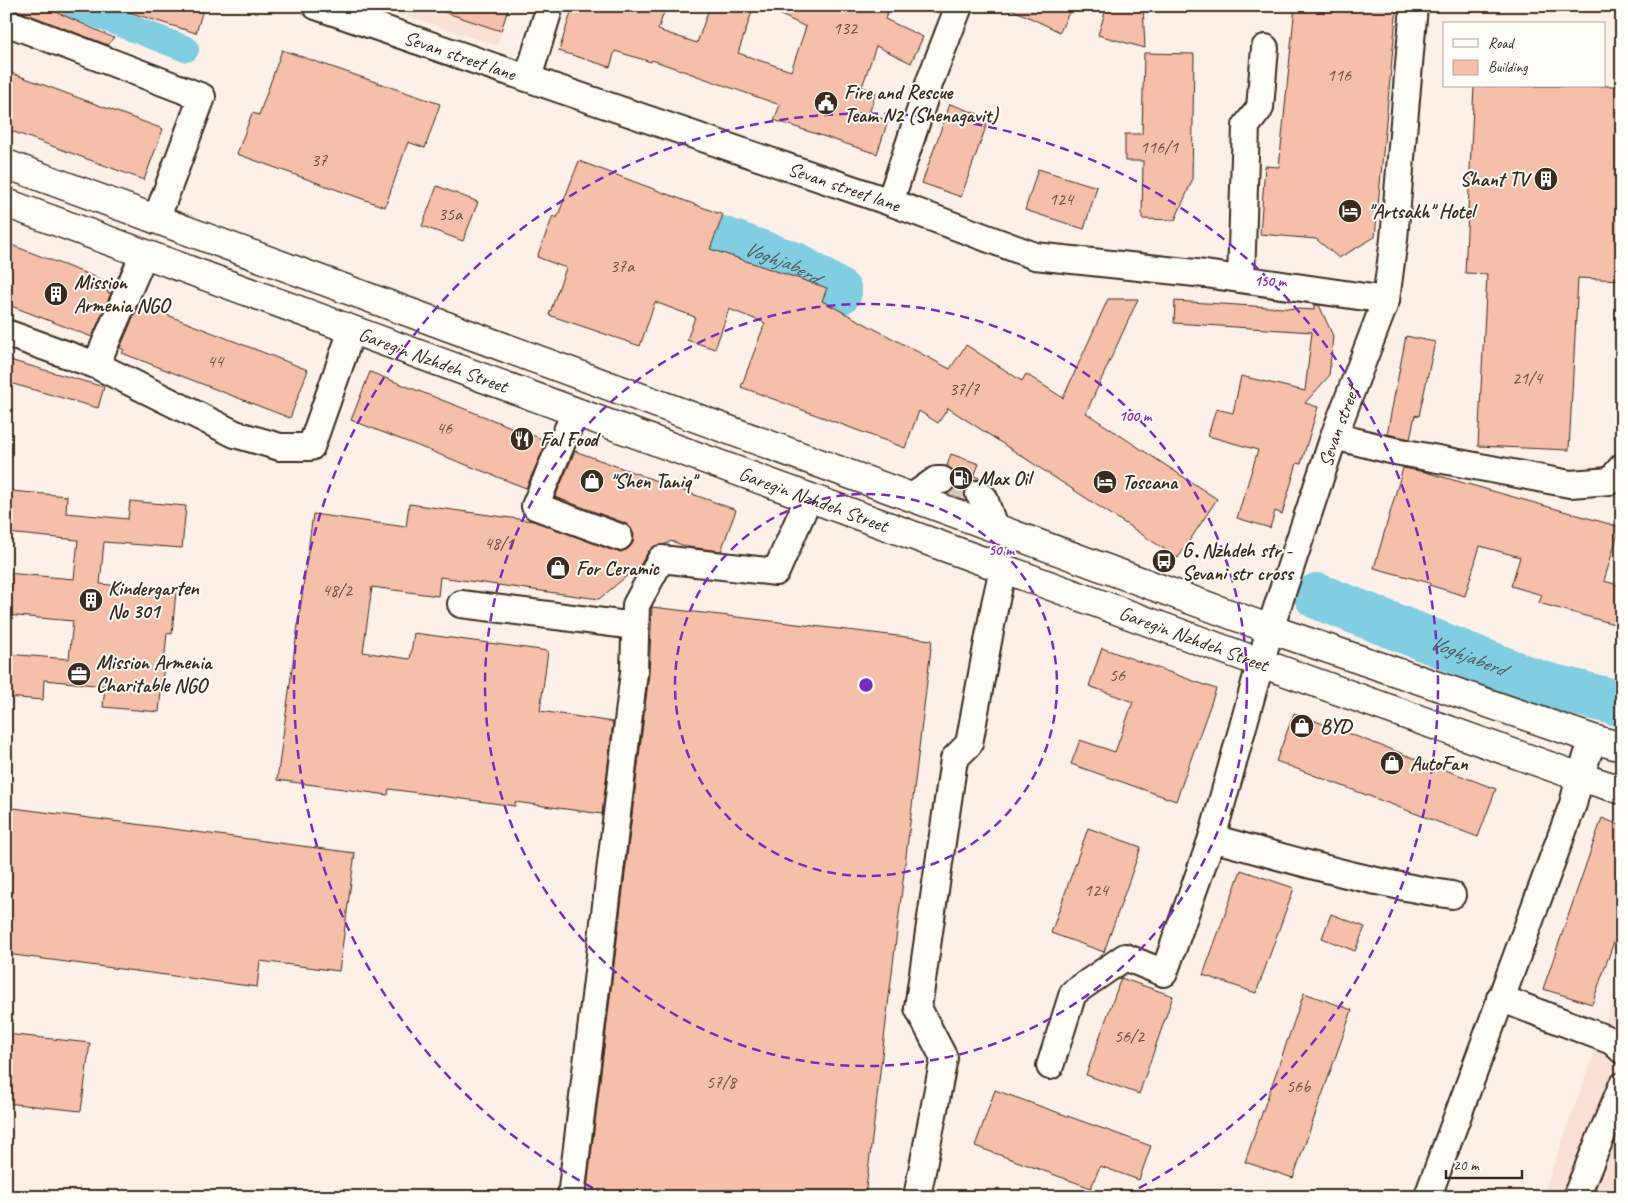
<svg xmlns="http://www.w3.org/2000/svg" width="1628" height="1203" font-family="Caveat,sans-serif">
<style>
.built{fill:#fae1d5}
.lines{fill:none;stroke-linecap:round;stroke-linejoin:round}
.canal{stroke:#81cde1;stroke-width:26}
.river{stroke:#81cde1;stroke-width:46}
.building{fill:#f6bfaa;stroke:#3b2a1e}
.minor-tunnel{stroke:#d5c8c0;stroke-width:26;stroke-dasharray:26 13;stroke-linecap:butt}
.minor-casing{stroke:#3b2a1e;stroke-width:30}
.major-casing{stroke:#3b2a1e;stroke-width:31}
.minor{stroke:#fdfcf7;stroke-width:26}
.major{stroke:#fdfcf7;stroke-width:28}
.ring{fill:none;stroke:#7b2cbf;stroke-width:2.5;stroke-dasharray:9 6}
.labels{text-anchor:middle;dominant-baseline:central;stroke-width:4;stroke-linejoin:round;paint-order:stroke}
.number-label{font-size:18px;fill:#6a4f41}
.street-label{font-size:20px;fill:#3b2a1e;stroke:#fdfcf7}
.poi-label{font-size:20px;font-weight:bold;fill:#3b2a1e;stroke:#fdfcf7;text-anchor:start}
.water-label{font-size:21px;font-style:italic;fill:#505b58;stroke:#fdfcf7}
.centre{fill:#7b2cbf;stroke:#fdfcf7;stroke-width:2.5}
.ring-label{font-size:15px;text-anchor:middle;font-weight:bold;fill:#7b2cbf;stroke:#fdfcf7;stroke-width:4;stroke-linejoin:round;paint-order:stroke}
</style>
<rect width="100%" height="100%" fill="#fcf0e8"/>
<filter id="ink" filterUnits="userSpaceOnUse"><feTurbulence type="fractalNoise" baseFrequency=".02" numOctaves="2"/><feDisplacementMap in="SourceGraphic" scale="10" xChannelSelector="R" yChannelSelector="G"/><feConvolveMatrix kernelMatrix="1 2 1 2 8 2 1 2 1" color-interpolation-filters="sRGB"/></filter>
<g filter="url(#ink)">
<g class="built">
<path d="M377,6H510L497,46Z"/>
<path d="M1622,975V1197H1542Z"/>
</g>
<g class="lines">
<path class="canal" d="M74,6L186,49"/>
<g class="river">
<path id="s1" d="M721,239L795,265L839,292"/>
<path id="s2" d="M1317,596L1538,683L1622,704"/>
</g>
</g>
<g class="building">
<path d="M6,6H43L114,38L108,45Z"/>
<path d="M125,6H204L196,33L125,11Z"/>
<path d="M438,6H509L501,31L438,10Z"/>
<path d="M573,6H666L658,30L697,43L710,6H754L738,53L791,71L806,27L762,6H890L885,19L923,37L911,63L876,46L862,87L876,92L869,114L888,121L877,154L774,120L780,105L652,60L651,62L615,51L610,67L559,51Z"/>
<path d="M1005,6H1072L1060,32Z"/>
<path d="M1107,6H1143L1145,48L1098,35Z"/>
<path d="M1295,6H1397L1375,237L1339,258L1316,239L1260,234L1265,166L1279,167Z"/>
<path d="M282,50L440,104L425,148L408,142L385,207L237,154L252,113L259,115Z"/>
<path d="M1144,53L1194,54L1192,181L1175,220L1142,219L1143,161H1125V134H1142Z"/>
<path d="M6,71L163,129L144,180L6,129Z"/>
<path d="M1474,86H1622V280L1578,278L1569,450L1478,446L1487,274L1465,273Z"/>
<path d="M950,104L989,118L961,197L922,183Z"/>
<path d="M579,161L723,215L710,249L827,288L822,301L950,369L966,345L1022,381L1026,374L1063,398L1108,299H1138L1086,413L1217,499L1178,558L948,408L938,423L919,411L905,448L741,387L765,323L729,309L715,349L687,340L695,317L655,302L640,346L549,315L566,268L537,257L553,216L557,218Z"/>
<path d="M1038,169L1097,187L1084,229L1025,210Z"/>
<path d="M437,186L478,202L463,241L422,226Z"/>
<path d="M6,243L111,283L107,292L111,293L92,337L6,304Z"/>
<path d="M1175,301L1314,310V305H1319L1333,336L1329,376L1305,403L1318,407L1301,464L1297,463L1282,514L1275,511L1270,528L1237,518L1258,450L1208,436L1216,409L1233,413L1241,376L1305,391L1312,332L1174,323Z"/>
<path d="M139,304L308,370L290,418L122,353L124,350L120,348Z"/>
<path d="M1406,336L1435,342L1419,416L1415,415L1410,439L1387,434Z"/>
<path d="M6,359L104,387L98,408L6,382Z"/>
<path d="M370,372L547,441L526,488L351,420Z"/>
<path d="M575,451L736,510L721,551L688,547L671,541L666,544L655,546L648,552L640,565L599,599L440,577L438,596L372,587L363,652L410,659L414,633L548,651L540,711L613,722L602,814L515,802V806L389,789L388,795L277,780L313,514L406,527L409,504L533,521L614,551L621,552L628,549L633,543L634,535L631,528L625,523L555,497Z"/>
<path d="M951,454L979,464L974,476L984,480H974L968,484L965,496L952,491L957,480L955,472L947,466Z"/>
<path d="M1403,468L1425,472L1620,527L1604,581L1622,586V596L1614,624L1539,603L1542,595L1511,586L1520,557L1480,546L1465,596L1429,585L1430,583L1374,568Z"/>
<path d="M11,491L67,496L66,513L128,519L130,501L186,506L182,548L104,542L100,584L176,591L172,634L167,633L159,712L103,707L105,686L44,680L43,700L6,697V654L69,659L73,621L6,615V573L74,579L78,540L7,533Z"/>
<path d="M652,607L932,640L865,1197H586L649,674Z"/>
<path d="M1102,648L1216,689L1176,801L1071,764L1080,740L1115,752L1133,702L1089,686Z"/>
<path d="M1294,713L1496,789L1478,837L1276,761Z"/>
<path d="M6,807L355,853L339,971L260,961L257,987L6,954Z"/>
<path d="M1602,818L1622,826V919L1592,1004L1543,989Z"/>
<path d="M1088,828L1141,847L1104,952L1051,933Z"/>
<path d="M1241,870L1294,888L1256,993L1203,975Z"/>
<path d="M1331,914L1365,927L1355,951L1322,938Z"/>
<path d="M1121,978L1173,996L1139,1094L1086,1075Z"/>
<path d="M1304,993L1352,1010L1293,1178L1245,1162Z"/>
<path d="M6,1034L90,1043L81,1111L6,1103Z"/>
<path d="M995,1090L1151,1146L1139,1180L1100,1166L1091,1188L975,1146Z"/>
</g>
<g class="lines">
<path class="minor-tunnel" d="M942,480L979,494"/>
<g class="minor-casing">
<g id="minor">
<path id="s3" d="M316,6L890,202L1035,256L1205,274L1386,300"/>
<path d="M6,22L202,97L156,220"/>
<path d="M528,78L550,6"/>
<path d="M890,202L930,81L959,6"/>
<path d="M1241,279L1246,126L1260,108L1265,48"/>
<path d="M6,333L96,365L235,434L280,447H311L352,330"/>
<path d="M96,365L144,254"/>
<path d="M575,412L535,506L619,537"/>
<path d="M1334,436L1390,450L1570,484L1610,481L1622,467"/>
<path d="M979,494L984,498L994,527"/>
<path d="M912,497L936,480H942"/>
<path d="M461,604L635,626"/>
<path d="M1212,838C1292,860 1370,883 1452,895"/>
<path d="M1500,998L1612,1041L1622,1050"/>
<path id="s4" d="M1050,1066L1073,993L1125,957L1164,973L1212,838L1270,629L1334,436L1386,300L1394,239L1414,6"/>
<path d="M1429,1193L1573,804L1580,777L1593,739"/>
<path d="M571,1197L634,672L636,605L661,559L776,572L809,497"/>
<path d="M917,1197L944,1058L918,1008L954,759L969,744L995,604L1003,569"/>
<path d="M1576,1197L1622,1086"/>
</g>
</g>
<g class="major-casing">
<g id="major">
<path d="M6,164L1270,629L1593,739L1622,747"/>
<path id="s5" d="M6,203L1261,663L1580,777L1622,790"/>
</g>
</g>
<use href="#minor" class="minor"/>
<use href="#major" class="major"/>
</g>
</g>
<g class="ring">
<circle cx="866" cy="685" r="191"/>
<circle cx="866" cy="685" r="381"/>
<path d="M606 1195A572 572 0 1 1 1126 1195"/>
</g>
<defs>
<g id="civic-disc" transform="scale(1.25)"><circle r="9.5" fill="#3b2a1e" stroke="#fdfcf7"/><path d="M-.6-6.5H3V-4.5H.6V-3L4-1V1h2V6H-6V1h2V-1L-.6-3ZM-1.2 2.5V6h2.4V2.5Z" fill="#fff"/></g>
<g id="building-disc" transform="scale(1.25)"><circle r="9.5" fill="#3b2a1e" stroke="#fdfcf7"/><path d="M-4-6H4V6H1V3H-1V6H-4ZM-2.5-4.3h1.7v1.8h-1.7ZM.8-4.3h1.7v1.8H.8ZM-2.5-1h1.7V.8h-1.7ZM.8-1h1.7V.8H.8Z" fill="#fff"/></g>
<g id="hotel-disc" transform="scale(1.25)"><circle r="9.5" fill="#3b2a1e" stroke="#fdfcf7"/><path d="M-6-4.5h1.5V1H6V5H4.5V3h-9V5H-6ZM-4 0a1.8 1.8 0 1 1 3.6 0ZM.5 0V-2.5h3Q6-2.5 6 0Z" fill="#fff"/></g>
<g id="restaurant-disc" transform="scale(1.25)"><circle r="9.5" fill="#3b2a1e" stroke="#fdfcf7"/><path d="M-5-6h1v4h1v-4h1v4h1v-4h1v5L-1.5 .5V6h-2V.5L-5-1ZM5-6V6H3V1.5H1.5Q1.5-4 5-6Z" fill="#fff"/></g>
<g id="fuel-disc" transform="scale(1.25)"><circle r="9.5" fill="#3b2a1e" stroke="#fdfcf7"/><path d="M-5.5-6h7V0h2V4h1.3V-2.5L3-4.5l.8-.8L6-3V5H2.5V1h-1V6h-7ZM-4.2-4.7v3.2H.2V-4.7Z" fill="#fff"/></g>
<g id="shop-disc" transform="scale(1.25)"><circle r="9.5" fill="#3b2a1e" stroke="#fdfcf7"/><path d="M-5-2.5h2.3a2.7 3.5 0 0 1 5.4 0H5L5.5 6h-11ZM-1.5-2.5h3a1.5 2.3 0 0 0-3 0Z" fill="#fff"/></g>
<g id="bus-disc" transform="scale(1.25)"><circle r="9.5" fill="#3b2a1e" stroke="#fdfcf7"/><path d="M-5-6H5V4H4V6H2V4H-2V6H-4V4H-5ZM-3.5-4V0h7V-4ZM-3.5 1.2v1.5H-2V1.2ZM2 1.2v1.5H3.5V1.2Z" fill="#fff"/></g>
<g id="office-disc" transform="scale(1.25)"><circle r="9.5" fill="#3b2a1e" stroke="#fdfcf7"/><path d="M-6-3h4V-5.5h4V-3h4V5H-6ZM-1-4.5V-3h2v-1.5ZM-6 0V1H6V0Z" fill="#fff"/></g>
</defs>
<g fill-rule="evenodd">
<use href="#civic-disc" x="826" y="103"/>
<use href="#building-disc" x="1546" y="179"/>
<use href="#hotel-disc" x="1350" y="211"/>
<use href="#building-disc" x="56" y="294"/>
<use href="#restaurant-disc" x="522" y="439"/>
<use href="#fuel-disc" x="961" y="478"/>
<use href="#shop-disc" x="592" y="481"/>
<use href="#hotel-disc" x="1105" y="482"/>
<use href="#bus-disc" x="1164" y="561"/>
<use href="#shop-disc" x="558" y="568"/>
<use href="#building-disc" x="91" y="600"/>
<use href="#office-disc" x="79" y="674"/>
<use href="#shop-disc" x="1302" y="726"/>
<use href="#shop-disc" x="1392" y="763"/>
</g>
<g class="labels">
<g class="number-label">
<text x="845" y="28">132</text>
<text x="1339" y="75">116</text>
<text x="1159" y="147">116/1</text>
<text x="319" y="160">37</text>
<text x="1061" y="199">124</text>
<text x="450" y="214">35a</text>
<text x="622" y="266">37a</text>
<text x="215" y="361">44</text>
<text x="1527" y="378">21/4</text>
<text x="964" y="389">37/7</text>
<text x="444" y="428">46</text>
<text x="499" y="543">48/1</text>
<text x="337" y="590">48/2</text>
<text x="1117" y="675">56</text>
<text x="1096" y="890">124</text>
<text x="1129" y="1036">56/2</text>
<text x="721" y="1082">57/8</text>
<text x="1298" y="1086">56b</text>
</g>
<g class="street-label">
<text stroke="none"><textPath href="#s3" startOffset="152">Sevan street lane</textPath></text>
<text stroke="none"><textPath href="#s3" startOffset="558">Sevan street lane</textPath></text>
<text stroke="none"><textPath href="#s5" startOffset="455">Garegin Nzhdeh Street</textPath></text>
<text stroke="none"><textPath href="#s4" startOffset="756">Sevan street</textPath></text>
<text stroke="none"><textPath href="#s5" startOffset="860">Garegin Nzhdeh Street</textPath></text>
<text stroke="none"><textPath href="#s5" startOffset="1265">Garegin Nzhdeh Street</textPath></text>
</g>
<g class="poi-label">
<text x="844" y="92">Fire and Rescue<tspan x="844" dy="23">Team N2 (Shenagavit)</tspan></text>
<text x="1528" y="179" text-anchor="end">Shant TV</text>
<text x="1368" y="211">"Artsakh" Hotel</text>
<text x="74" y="282">Mission<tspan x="74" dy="23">Armenia NGO</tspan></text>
<text x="540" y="439">Fal Food</text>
<text x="978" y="478">Max Oil</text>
<text x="610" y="481">"Shen Taniq"</text>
<text x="1122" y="482">Tosсana</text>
<text x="1182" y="550">G․Nzhdeh str -<tspan x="1182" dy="23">Sevani str cross</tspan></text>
<text x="576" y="568">For Ceramic</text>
<text x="108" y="588">Kindergarten<tspan x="108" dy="23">No 301</tspan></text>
<text x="96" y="662">Mission Armenia<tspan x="96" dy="23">Charitable NGO</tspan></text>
<text x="1320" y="726">BYD</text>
<text x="1410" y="763">AutoFan</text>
</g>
<g class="water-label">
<text stroke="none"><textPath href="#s1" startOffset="65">Voghjaberd</textPath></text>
<text stroke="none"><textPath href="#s2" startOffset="162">Voghjaberd</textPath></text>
</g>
</g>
<circle cx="866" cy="685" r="8" class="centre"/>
<g class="ring-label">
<text x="1270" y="286">150 m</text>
<text x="1135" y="421">100 m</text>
<text x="1001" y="555">50 m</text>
</g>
<rect width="1628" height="1203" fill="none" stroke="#fdfcf7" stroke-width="25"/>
<rect x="12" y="12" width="1603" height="1178" fill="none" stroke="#3b2a1e" stroke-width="2" filter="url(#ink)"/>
<rect x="1443" y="22" width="162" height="65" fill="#fdfcf7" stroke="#afa8a0"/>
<rect x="1453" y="39" width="25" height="8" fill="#fdfcf7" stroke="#afa8a0"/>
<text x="1488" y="48" font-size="15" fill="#3b2a1e">Road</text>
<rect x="1453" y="60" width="25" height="15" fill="#f6bfaa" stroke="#afa8a0"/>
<text x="1488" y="72" font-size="15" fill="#3b2a1e">Building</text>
<path d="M1446 1170v8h76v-8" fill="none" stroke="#3b2a1e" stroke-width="2.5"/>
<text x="1453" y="1170" font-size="15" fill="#3b2a1e" stroke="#fdfcf7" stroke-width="4" paint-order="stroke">20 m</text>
</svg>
